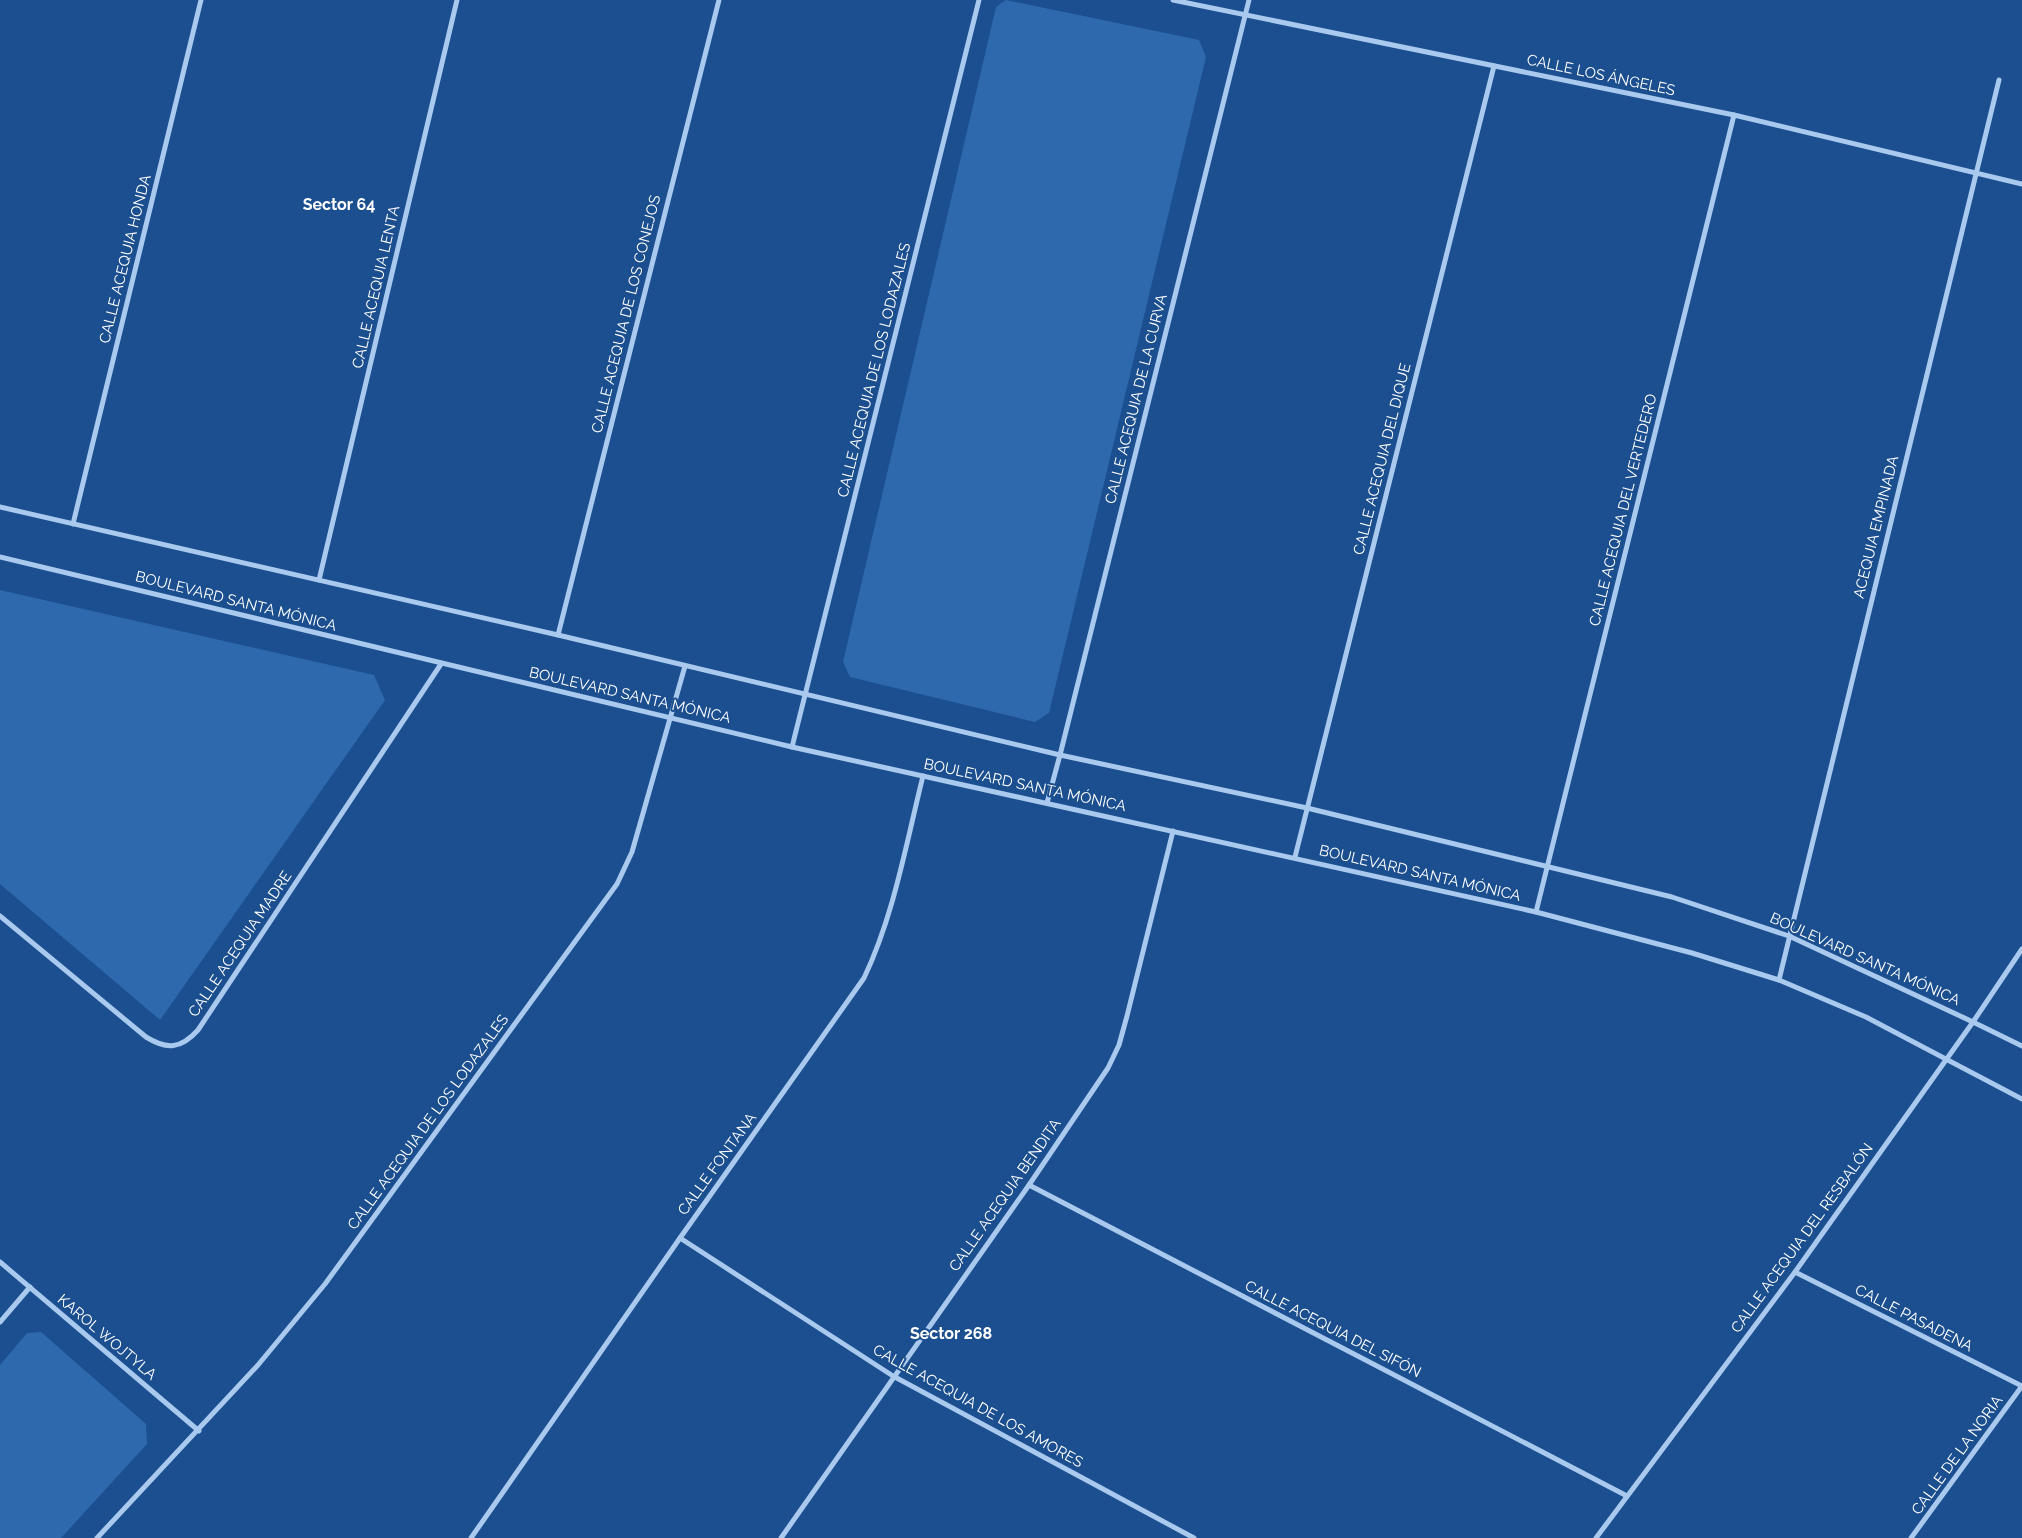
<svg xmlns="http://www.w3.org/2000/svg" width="2022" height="1538" font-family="Raleway,sans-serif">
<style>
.green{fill:#2e69ad}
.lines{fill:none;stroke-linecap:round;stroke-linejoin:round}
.street{stroke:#a9c9ee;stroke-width:5}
.labels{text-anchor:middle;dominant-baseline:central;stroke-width:4;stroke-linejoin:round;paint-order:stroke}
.street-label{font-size:15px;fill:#fff;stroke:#1b4f8f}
.neighbourhood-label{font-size:16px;font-weight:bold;fill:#fff;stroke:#1b4f8f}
</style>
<rect width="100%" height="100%" fill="#1b4f8f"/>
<g class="green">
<path d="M1006,0L1199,40L1206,57L1049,713L1035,722L850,677L843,662L996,7Z"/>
<path d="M0,590L374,675L385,700L160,1020L0,884Z"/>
<path d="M41,1332L146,1424L147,1444L61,1538H0V1365L27,1333Z"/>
</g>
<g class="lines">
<g class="street">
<path d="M1173,0L1734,115L2022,184"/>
<path d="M0,507L558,635L1060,755L1307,808L1672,897L1789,936L1973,1022L2022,1046"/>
<path d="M73,524L201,0"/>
<path d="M0,557L792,747L1536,912L1692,953L1779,980L1866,1017L2022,1099"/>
<path d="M319,580L457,0"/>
<path d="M558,635L719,0"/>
<path d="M792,747L979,0"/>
<path d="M1047,803L1060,755L1249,0"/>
<path d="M1295,857L1494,66"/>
<path d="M1536,912L1734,115"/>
<path d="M0,916L146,1037C167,1050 181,1049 198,1030L441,664"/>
<path d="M1779,980L1999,80"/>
<path d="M1029,1185L1627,1496"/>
<path d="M680,1238L893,1376L1194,1538"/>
<path d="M0,1262L199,1431"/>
<path d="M1795,1272L2022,1386"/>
<path d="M0,1322L30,1287"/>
<path d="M97,1538L258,1365L325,1284L617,884L632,852L685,666"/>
<path d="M471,1538L680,1238L864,978C894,915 906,844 923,776"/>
<path d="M781,1538L1029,1185L1108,1068L1119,1045L1127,1016L1173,831"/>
<path d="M1596,1538L1795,1272L1973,1022L2022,949"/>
<path d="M1911,1538L2022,1386"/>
</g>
</g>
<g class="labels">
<g class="street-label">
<text transform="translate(1601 75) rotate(12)">CALLE LOS ÁNGELES</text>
<text transform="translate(125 259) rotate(-76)">CALLE ACEQUIA HONDA</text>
<text transform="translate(376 287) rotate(-77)">CALLE ACEQUIA LENTA</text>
<text transform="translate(626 314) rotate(-76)">CALLE ACEQUIA DE LOS CONEJOS</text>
<text transform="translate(874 370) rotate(-76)">CALLE ACEQUIA DE LOS LODAZALES</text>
<text transform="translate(1136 399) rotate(-76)">CALLE ACEQUIA DE LA CURVA</text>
<text transform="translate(1382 459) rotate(-76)">CALLE ACEQUIA DEL DIQUE</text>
<text transform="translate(1623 510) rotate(-76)">CALLE ACEQUIA DEL VERTEDERO</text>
<text transform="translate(1876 527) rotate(-76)">ACEQUIA EMPINADA</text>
<text transform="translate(236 601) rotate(14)">BOULEVARD SANTA MÓNICA</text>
<text transform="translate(630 695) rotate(13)">BOULEVARD SANTA MÓNICA</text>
<text transform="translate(1025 785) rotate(12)">BOULEVARD SANTA MÓNICA</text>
<text transform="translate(1420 873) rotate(13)">BOULEVARD SANTA MÓNICA</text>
<text transform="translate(240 944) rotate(-56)">CALLE ACEQUIA MADRE</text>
<text transform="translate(1865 959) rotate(24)">BOULEVARD SANTA MÓNICA</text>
<text transform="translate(428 1122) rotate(-54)">CALLE ACEQUIA DE LOS LODAZALES</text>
<text transform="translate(717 1164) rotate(-54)">CALLE FONTANA</text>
<text transform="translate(1005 1195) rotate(-55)">CALLE ACEQUIA BENDITA</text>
<text transform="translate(1802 1238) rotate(-54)">CALLE ACEQUIA DEL RESBALÓN</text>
<text transform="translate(1914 1318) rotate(27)">CALLE PASADENA</text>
<text transform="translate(1333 1329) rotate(27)">CALLE ACEQUIA DEL SIFÓN</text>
<text transform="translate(107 1337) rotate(40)">KAROL WOJTYLA</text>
<text transform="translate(978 1406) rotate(29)">CALLE ACEQUIA DE LOS AMORES</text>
<text transform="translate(1957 1455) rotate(-54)">CALLE DE LA NORIA</text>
</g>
<g class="neighbourhood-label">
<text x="339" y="204">Sector 64</text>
<text x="951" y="1333">Sector 268</text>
</g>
</g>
</svg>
